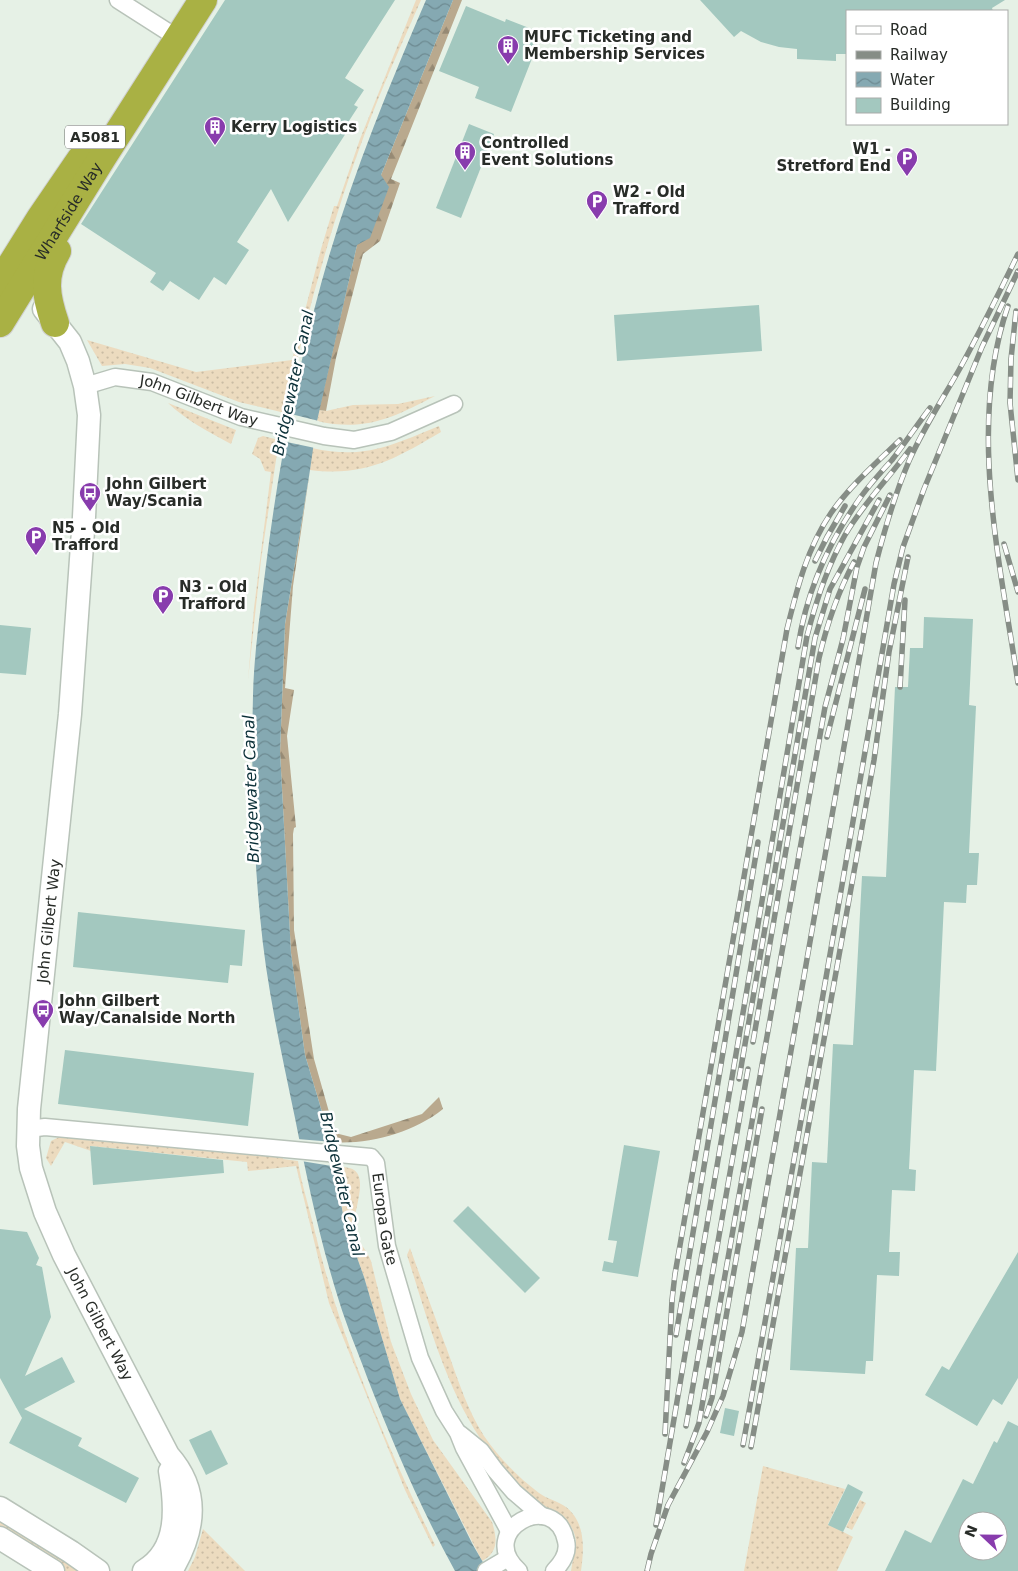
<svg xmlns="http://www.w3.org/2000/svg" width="1018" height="1571" font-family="'DejaVu Sans',sans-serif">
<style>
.grass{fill:url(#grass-dots)}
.forest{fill:url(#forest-firs)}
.water{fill:url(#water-waves)}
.pier{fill:#e6f1e6}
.building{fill:#a3c8bf;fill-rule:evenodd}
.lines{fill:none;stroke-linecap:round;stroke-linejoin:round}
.street-casing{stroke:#b8c3b9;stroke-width:19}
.secondary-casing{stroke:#b8c3b9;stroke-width:25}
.highway-casing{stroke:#d0d1d0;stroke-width:30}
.street{stroke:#fff;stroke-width:16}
.secondary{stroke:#fff;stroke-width:22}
.highway{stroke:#a9b144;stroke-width:28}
.rail-casing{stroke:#868d86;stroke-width:5.5}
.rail{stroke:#fff;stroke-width:4;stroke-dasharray:11;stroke-linecap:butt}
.labels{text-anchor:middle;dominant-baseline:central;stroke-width:5;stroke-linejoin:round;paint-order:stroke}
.shield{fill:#fff;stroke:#686b68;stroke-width:1}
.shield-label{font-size:14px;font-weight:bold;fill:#282c28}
.poi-label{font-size:15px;font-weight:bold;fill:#282c28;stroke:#fff;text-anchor:start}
.street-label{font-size:15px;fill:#282c28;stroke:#fff}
.water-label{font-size:16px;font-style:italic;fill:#0b3038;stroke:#fff}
</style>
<defs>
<pattern id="grass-dots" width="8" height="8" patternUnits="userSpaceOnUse" patternTransform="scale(1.25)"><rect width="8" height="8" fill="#ecdbbf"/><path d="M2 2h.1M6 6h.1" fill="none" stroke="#cabca4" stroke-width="1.8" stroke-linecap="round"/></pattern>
<pattern id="forest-firs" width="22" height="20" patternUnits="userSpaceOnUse" patternTransform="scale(1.25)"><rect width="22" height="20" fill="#b9a98e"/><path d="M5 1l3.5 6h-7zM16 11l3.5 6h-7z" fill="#968a74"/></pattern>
<pattern id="water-waves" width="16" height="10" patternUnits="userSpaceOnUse" patternTransform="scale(1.25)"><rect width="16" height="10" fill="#85a9b2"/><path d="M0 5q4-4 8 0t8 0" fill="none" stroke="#6d8a91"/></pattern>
</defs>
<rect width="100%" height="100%" fill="#e6f1e6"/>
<g class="grass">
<path d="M416,0H421C407,32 392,65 379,97C338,199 308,306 285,413L239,402L150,368L125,364L102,366L87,340L196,372L292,360L321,249L334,206H337L360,139Z"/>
<path d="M435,396C393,418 364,432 317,421L319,410L326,411L353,405L398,404Z"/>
<path d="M168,403L236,430L231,444C209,432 187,421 168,403Z"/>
<path d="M439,426L441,432C395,459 365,477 310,470L312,448C365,460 392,445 439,426Z"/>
<path d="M263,436L279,440L261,560L248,680L254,608L271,472L265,471L260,459L252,454L258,438Z"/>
<path d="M61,1136L283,1156V1159L298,1161C301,1182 308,1203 313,1224C339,1335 385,1442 435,1545L433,1547L405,1490L329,1303L296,1166L248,1171L247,1162L91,1146V1151L65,1142L51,1166L46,1158L51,1141Z"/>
<path d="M335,1166C341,1167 350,1167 354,1170C369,1180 351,1217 354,1230C357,1241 367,1250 371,1261L391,1342L411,1394L433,1440L492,1522C497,1538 499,1552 482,1561L400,1399L364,1277L344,1221Z"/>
<path d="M410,1248C423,1284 436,1320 449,1355C459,1383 468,1411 484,1436C499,1458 518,1477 539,1493C547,1499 558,1501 566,1507C586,1523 584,1549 581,1571H571C572,1562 575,1554 576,1545C576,1514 544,1510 526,1494C508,1478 493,1458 480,1438C444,1383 427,1317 407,1255Z"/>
<path d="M763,1466L845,1489L828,1524L853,1537L837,1571H744Z"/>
<path d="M860,1500L866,1503L852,1530L846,1527Z"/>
<path d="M0,1518L80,1571H66L0,1528Z"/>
<path d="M203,1529L245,1571H188L195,1557Z"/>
</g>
<g class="forest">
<path d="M453,0H462L391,179L400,183L380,241L363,254L336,358L326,411L319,410L357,245L381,175Z"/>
<path d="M310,470L293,586L285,688L294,690L287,736L296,827L294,828L293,834L294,930L314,1059L335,1133L351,1137L422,1114L439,1097L443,1109C413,1133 369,1145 331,1142L305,1055L291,953L280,752L285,624Z"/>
</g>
<path class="water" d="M426,0H453L381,175L389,187L370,238L357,245L317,421L310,470L285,624L280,752L291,953L305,1055L331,1142L344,1221L364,1277L400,1399L473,1545L488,1571H455C421,1509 393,1444 367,1377C358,1352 347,1327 339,1301C320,1241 307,1179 295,1118C281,1051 266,984 260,916C253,843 251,768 253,695C254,654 260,613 265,573C277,475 295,379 321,284C348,186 386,93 426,0Z"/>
<g class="pier">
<path d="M287,413L319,421L315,448L282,441Z"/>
<path d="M297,1139L334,1142L338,1167L301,1161Z"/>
</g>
<g class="building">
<path d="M225,0H395L345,78L364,90L354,105L358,107L345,127L348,130L288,222L271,189L237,242L249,250L226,285L214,277L199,300L170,281L163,291L150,282L156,273L81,224Z"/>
<path d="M700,0H1005L992,8L993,11H847V54H836V61L797,59V49L779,47L761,42L741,31L734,37Z"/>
<path d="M466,6L505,22L506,19L542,33L511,112L475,98L479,87L439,71Z"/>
<path d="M469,124L494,134L461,218L436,208Z"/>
<path d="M759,305L762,351L617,361L614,315Z"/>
<path d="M924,617L973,619L969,705L976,706L969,853H979L977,885H967L966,903L944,902L936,1071L914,1070L909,1169L916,1170L915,1191L892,1190L889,1252H900L899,1276L877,1275L873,1361H866L865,1374L790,1370L796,1248H808L812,1162L827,1163L833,1044L853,1045L862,876L886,877L895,687H908L910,648H923Z"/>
<path d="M0,625L31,628L26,675L0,673Z"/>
<path d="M78,912L245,930L242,966L230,965L228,983L73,967Z"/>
<path d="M65,1050L254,1073L248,1126L58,1104Z"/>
<path d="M624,1145L660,1151L638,1277L602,1271L604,1261L613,1263L617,1241L608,1240Z"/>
<path d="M90,1146L223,1160L224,1173L93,1185Z"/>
<path d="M468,1206L540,1278L525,1293L453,1221Z"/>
<path d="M0,1229L27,1232L39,1258L36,1265L42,1267L51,1317L25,1376L62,1357L75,1382L24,1409L82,1438L78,1446L139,1478L126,1503L9,1443L22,1418L0,1378Z"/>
<path d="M1018,1252V1378L1002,1405L993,1399L977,1426L925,1395L942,1366L949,1370Z"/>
<path d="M725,1408L739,1411L734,1436L720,1433Z"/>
<path d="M1008,1421L1018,1426V1571H885L905,1530L931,1543L963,1479L973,1484L994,1441L997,1443ZM968,1521H998V1551H968Z"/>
<path d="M211,1430L228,1464L206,1475L189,1440Z"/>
<path d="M848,1484L863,1492L843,1532L828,1525Z"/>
</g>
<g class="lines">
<g class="street-casing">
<g id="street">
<path d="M118,0L179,39"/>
<path id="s1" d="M85,386L115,377L152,382L241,417L324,436L354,440L391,432L454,404"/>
<path id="s2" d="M28,1129L45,1127L371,1157L376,1163L387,1246L420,1358L444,1411L458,1433L464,1448L509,1531"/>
<path d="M460,1434L481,1451L495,1470L514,1492L542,1516"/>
<path d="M486,1571L508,1558"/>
<path d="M519,1571C474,1531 555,1487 566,1541C569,1553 562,1563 554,1571"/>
</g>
</g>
<g class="secondary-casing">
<g id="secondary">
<path id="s3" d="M44,309L70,342L78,361L85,386L89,415L84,517L70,714L29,1109L28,1146L31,1168L45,1212L64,1255L168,1455C201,1492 195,1531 171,1571"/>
<path d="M0,1508L71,1552L98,1571"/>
<path d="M0,1538L53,1571"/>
<path d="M144,1571C180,1550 176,1506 170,1471"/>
</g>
</g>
<g class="highway-casing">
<g id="highway">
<path d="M0,283L40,219L81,159"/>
<path id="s4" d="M0,323L102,158L203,0"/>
<path d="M55,323C46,297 42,276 57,251"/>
</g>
</g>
<use href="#street" class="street"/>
<use href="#secondary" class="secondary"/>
<use href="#highway" class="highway"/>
<g class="rail-casing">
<g id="rail">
<path d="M1008,306C967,425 1000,562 1018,683"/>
<path d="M1016,311L1011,359L1010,403L1018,480"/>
<path d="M1004,544L1018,592"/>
<path d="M815,561L827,537L845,506"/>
<path d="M798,647C806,593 828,543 860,498C870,484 881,472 892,460C905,443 917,425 930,408"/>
<path d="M900,687L905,600"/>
<path d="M827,737L865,589"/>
<path d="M753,1042L819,658C827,624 838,592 854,562"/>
<path d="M739,1079L815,638L830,589L879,500"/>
<path d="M676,1335L758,842"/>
<path d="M706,1416L712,1398L762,1109"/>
<path d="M686,1426L748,1069"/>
<path d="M665,1434L672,1300L675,1274L787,629C797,589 807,548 831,513C850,486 876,463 900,440"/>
<path d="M743,1445L809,1076L894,584L903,547L924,489L982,347L1018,271"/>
<path d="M751,1447L874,760L889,652L908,557"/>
<path d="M684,1463L699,1423L825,707L843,639L857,567L864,547L890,495"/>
<path d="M656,1525L807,636C816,601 827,567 845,535C863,504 889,478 910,449"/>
<path d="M647,1571L651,1554L668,1505L707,1432L723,1396L742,1332L876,563C885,528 895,494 909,461C923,429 942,400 959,370C980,332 999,293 1018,254"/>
</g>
</g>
<use href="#rail" class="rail"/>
</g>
<defs>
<g id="building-pin" transform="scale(1.125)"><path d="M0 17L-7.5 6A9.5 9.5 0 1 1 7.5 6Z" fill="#883cad" stroke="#fff"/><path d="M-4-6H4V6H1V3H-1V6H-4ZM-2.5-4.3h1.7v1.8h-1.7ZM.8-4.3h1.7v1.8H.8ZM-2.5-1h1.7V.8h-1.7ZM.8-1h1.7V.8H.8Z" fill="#fff"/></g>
<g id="parking-pin" transform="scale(1.125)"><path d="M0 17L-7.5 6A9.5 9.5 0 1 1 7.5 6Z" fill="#883cad" stroke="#fff"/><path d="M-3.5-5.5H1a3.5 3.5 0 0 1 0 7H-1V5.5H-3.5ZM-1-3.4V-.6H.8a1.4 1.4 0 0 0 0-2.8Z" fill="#fff"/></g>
<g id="bus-pin" transform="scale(1.125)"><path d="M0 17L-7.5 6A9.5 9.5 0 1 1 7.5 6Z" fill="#883cad" stroke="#fff"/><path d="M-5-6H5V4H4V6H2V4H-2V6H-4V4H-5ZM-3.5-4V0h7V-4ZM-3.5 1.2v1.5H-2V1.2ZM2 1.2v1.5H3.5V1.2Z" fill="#fff"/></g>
</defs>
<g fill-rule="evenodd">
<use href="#building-pin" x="508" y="46"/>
<use href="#building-pin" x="215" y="127"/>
<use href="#building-pin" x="465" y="152"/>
<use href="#parking-pin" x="907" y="158"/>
<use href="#parking-pin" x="597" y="201"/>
<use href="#bus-pin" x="90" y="493"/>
<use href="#parking-pin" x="36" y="537"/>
<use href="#parking-pin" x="163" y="596"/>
<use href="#bus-pin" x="43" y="1010"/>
</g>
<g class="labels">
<rect class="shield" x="65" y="125.5" width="60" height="23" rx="4"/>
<g class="shield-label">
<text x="95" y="137">A5081</text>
</g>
<g class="poi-label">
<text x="524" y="37">MUFC Ticketing and<tspan x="524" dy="17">Membership Services</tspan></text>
<text x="231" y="127">Kerry Logistics</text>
<text x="481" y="143">Controlled<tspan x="481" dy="17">Event Solutions</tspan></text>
<text x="891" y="149" text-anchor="end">W1 -<tspan x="891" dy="17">Stretford End</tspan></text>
<text x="613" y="192">W2 - Old<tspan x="613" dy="17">Trafford</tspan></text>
<text x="106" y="484">John Gilbert<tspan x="106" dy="17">Way/Scania</tspan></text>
<text x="52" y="528">N5 - Old<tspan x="52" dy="17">Trafford</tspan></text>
<text x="179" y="587">N3 - Old<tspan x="179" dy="17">Trafford</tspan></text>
<text x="59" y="1001">John Gilbert<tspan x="59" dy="17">Way/Canalside North</tspan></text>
</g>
<g class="street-label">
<text stroke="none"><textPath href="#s4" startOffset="131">Wharfside Way</textPath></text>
<text stroke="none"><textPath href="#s1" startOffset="119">John Gilbert Way</textPath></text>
<text transform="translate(49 921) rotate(-84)">John Gilbert Way</text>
<text stroke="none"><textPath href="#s2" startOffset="409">Europa Gate</textPath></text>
<text stroke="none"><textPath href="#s3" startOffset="1045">John Gilbert Way</textPath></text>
</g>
<g class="water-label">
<text transform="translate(293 383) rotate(-78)">Bridgewater Canal</text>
<text transform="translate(251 789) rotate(-92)">Bridgewater Canal</text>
<text transform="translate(342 1184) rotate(77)">Bridgewater Canal</text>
</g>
</g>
<rect x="846" y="10" width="162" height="115" fill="#ffffff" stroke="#a9aba9"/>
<rect x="856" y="26" width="25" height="8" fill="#ffffff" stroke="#a9aba9"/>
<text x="890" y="35" font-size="15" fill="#282c28">Road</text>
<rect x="856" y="51" width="25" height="8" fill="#868d86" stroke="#a9aba9"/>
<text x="890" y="60" font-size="15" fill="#282c28">Railway</text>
<rect x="856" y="72" width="25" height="15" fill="url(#water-waves)" stroke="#a9aba9"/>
<text x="890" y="85" font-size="15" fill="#282c28">Water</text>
<rect x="856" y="98" width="25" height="15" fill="#a3c8bf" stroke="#a9aba9"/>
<text x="890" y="110" font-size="15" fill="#282c28">Building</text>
<g transform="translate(983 1536) rotate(292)"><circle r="24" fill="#ffffff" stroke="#a9aba9"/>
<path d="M0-4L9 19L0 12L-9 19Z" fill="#883cad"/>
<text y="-8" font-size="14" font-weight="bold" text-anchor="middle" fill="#282c28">N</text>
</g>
</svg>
